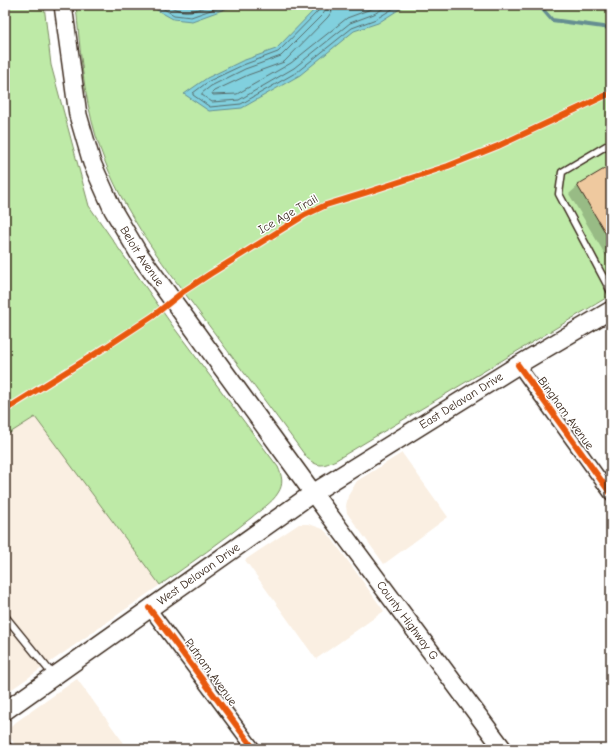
<svg xmlns="http://www.w3.org/2000/svg" width="616" height="754" font-family="'Comic Neue',sans-serif">
<style>
.built{fill:#faefe2}
.green{fill:#beeaa7;stroke:#7c8a62}
.water{fill:#81d0de;stroke:#658e91}
.shadow{fill:#0003}
.lines{fill:none;stroke-linecap:round;stroke-linejoin:round}
.shore{stroke:#576c6b;stroke-width:1}
.stream{stroke:#658e91;stroke-width:4}
.building{fill:#efc99f;stroke:#3b2a1e}
.lane-casing{stroke:#3b2a1e;stroke-width:9}
.street-casing{stroke:#3b2a1e;stroke-width:15}
.secondary-casing{stroke:#3b2a1e;stroke-width:20}
.lane{stroke:#fff;stroke-width:6}
.street{stroke:#fff;stroke-width:12}
.secondary{stroke:#fff;stroke-width:17}
.cycleway-casing{stroke:#fff;stroke-width:8}
.cycleway{stroke:#e8590c;stroke-width:6}
.labels{text-anchor:middle;dominant-baseline:central;stroke-width:3;stroke-linejoin:round;paint-order:stroke}
.street-label{font-size:12px;fill:#3b2a1e;stroke:#fff}
</style>
<rect width="100%" height="100%" fill="#fff"/>
<filter id="ink" filterUnits="userSpaceOnUse"><feTurbulence type="fractalNoise" baseFrequency=".025" numOctaves="2"/><feDisplacementMap in="SourceGraphic" scale="8" xChannelSelector="R" yChannelSelector="G"/><feConvolveMatrix kernelMatrix="1 2 1 2 8 2 1 2 1" color-interpolation-filters="sRGB"/></filter>
<g filter="url(#ink)">
<g class="built">
<path d="M35,416L160,585L5,694V436Z"/>
<path d="M402,453L448,517L384,564L347,513L346,506L348,496L357,481Z"/>
<path d="M299,524H309L323,529L330,536L384,611L316,659L245,560Z"/>
<path d="M77,679L123,742L113,749H18L11,739L10,733L11,727L16,722Z"/>
</g>
<g class="green">
<path d="M5,5H44L51,65L89,206L172,325L278,467C282,476 284,484 278,493C272,503 260,510 251,518C222,541 191,563 160,585L35,417L5,436Z"/>
<path d="M76,5H611V295L336,460C323,466 319,468 307,458C272,410 236,362 201,315C159,259 116,203 96,136C83,93 80,49 76,5Z"/>
</g>
<g class="water">
<path d="M152,5H236L192,21L173,19L155,9Z"/>
<path d="M319,5H406L378,23L354,31L300,75L242,108L209,111L184,94L207,78L242,61L276,49Z"/>
</g>
<path class="shadow" d="M611,166V260L609,261L569,194L578,186Z"/>
<g class="lines">
<g class="shore">
<path d="M157,5L174,15L191,17L225,5"/>
<path d="M167,5C185,15 192,12 210,5"/>
<path d="M321,5L320,9L278,52L243,65L209,81L193,93V95L210,107L241,104L297,72L352,28L376,19L399,5"/>
<path d="M326,5L324,13L281,56L245,69L211,86L202,93V95L212,102L239,100L294,68L350,23L374,14L389,5"/>
<path d="M332,5V11L328,17L284,62L248,75L214,91L212,93L213,95L237,94L291,63L347,18L371,9L378,5"/>
</g>
<path class="stream" d="M539,5L552,20L611,28"/>
</g>
<path class="building" d="M611,165V242L577,185Z"/>
<g class="lines">
<g class="lane-casing">
<g id="lane">
<path d="M611,143L562,172L559,194L611,292"/>
<path d="M5,616L53,675"/>
</g>
</g>
<g class="street-casing">
<g id="street">
<path d="M518,365L611,494"/>
<path d="M149,608L254,749"/>
<path d="M5,748L6,749"/>
</g>
</g>
<g class="secondary-casing">
<g id="secondary">
<path id="s1" d="M63,5L78,115L92,163L113,210L139,254L313,493L503,749"/>
<path id="s2" d="M5,711L313,493L518,365L611,310"/>
</g>
</g>
<use href="#lane" class="lane"/>
<use href="#street" class="street"/>
<use href="#secondary" class="secondary"/>
<g class="cycleway-casing">
<g id="cycleway">
<path d="M518,365L611,494"/>
<path d="M5,410L106,347L153,316L184,291L210,274L305,215L326,205L365,193L448,166L498,146L611,93"/>
<path d="M149,608L254,749"/>
</g>
</g>
<use href="#cycleway" class="cycleway"/>
</g>
</g>
<g class="labels">
<g class="street-label">
<text transform="translate(288 214) rotate(-30)">Ice Age Trail</text>
<text stroke="none"><textPath href="#s1" startOffset="267">Beloit Avenue</textPath></text>
<text stroke="none"><textPath href="#s2" startOffset="552">East Delavan Drive</textPath></text>
<text transform="translate(566 413) rotate(54)">Bingham Avenue</text>
<text stroke="none"><textPath href="#s2" startOffset="237">West Delavan Drive</textPath></text>
<text stroke="none"><textPath href="#s1" startOffset="718">County Highway G</textPath></text>
<text transform="translate(211 672) rotate(54)">Putnam Avenue</text>
</g>
</g>
<rect width="616" height="754" fill="none" stroke="#fff" stroke-width="20"/>
<rect x="10" y="10" width="596" height="734" fill="none" stroke="#3b2a1e" stroke-width="1.5" filter="url(#ink)"/>
</svg>
